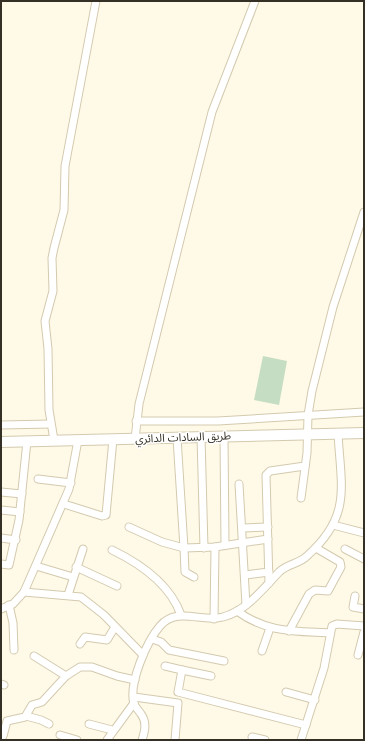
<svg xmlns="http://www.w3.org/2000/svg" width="365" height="741" font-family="Poppins,'Noto Sans Arabic',sans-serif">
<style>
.green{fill:#c5dec3}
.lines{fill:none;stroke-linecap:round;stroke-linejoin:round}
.street-casing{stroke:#d3caae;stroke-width:9}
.secondary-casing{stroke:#d3caae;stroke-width:12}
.street{stroke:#fff;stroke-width:7}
.secondary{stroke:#fff;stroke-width:10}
.labels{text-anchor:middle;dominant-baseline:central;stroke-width:3;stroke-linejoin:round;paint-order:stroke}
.street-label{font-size:11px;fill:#343025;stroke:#fff}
</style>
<rect width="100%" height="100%" fill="#fff9e8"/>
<path class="green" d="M263,356L287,361L279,405L254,400Z"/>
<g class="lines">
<g class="street-casing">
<g id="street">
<path d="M136,421H218L364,412"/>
<path d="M1,425L51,424"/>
<path d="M224,436L225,545"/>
<path d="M201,437L204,548"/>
<path d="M177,438L184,548L215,547L268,539"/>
<path d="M135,439L139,404L212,112L255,1"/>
<path d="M54,440L49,410L48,349L45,321L53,291L52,258L54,248L64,210L65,166L96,1"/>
<path d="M38,479L71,483"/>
<path d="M239,484L246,605"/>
<path d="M1,492L22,494"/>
<path d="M301,498L307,453L308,415L312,391L333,307L364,212"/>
<path d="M64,504L102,516L106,515L113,439"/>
<path d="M1,510L20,512"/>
<path d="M333,525L364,533"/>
<path d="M129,527L162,542L184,548L185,572L194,577"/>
<path d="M243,528L268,527"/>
<path d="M1,538L16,540"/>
<path d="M345,549L364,559"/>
<path d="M112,550C141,564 170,584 181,615"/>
<path d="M1,564L9,565L19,520L27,441"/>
<path d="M36,566L73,577"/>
<path d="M76,567L117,586"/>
<path d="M245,575L269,572"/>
<path d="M269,583L266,475L270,471L305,466"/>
<path d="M24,592L81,597L104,615L143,655"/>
<path d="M68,595L83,549"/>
<path d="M355,596L353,607L364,609"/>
<path d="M9,605L13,623L14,650"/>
<path d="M1,609L13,604L24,592L69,489L78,440"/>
<path d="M237,611C267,633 295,631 330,633"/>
<path d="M214,619L215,547"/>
<path d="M289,631L309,594L315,590L328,591L341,567L340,562L316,548"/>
<path d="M152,639L161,642L169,650L224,661"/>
<path d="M80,644L85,637L107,640L115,627"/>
<path d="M262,651L270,628"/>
<path d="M358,655L364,632"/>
<path d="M34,656L66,676"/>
<path d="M165,666L182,670"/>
<path d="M211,676L182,670L178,692L306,725"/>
<path d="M1,684L4,685"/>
<path d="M286,692L315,700"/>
<path d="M134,697L178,703L175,740"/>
<path d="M26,716L41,720L49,724"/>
<path d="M89,724L112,730"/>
<path d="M60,735L77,740"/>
<path d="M3,736L7,721L25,717L32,705L42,702L66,676L80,667H92L117,676L135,680"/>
<path d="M252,737L265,740"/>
<path d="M107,740L134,703"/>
<path d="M142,740C145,731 147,722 141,714C139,711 136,708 134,704C128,684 147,641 160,626C177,606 202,623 223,617C246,611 263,589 279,572C287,564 299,564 307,556C352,516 341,487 338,434"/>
<path d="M301,740L324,668L332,626L337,624L364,626"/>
</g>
</g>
<g class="secondary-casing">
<path id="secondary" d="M1,442L364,433"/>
</g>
<use href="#street" class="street"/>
<use href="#secondary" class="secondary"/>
</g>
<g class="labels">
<g class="street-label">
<text transform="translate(183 437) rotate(-2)">طريق السادات الدائري</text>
</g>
</g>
<rect width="365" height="741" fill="none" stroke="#343025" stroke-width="4"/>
</svg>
